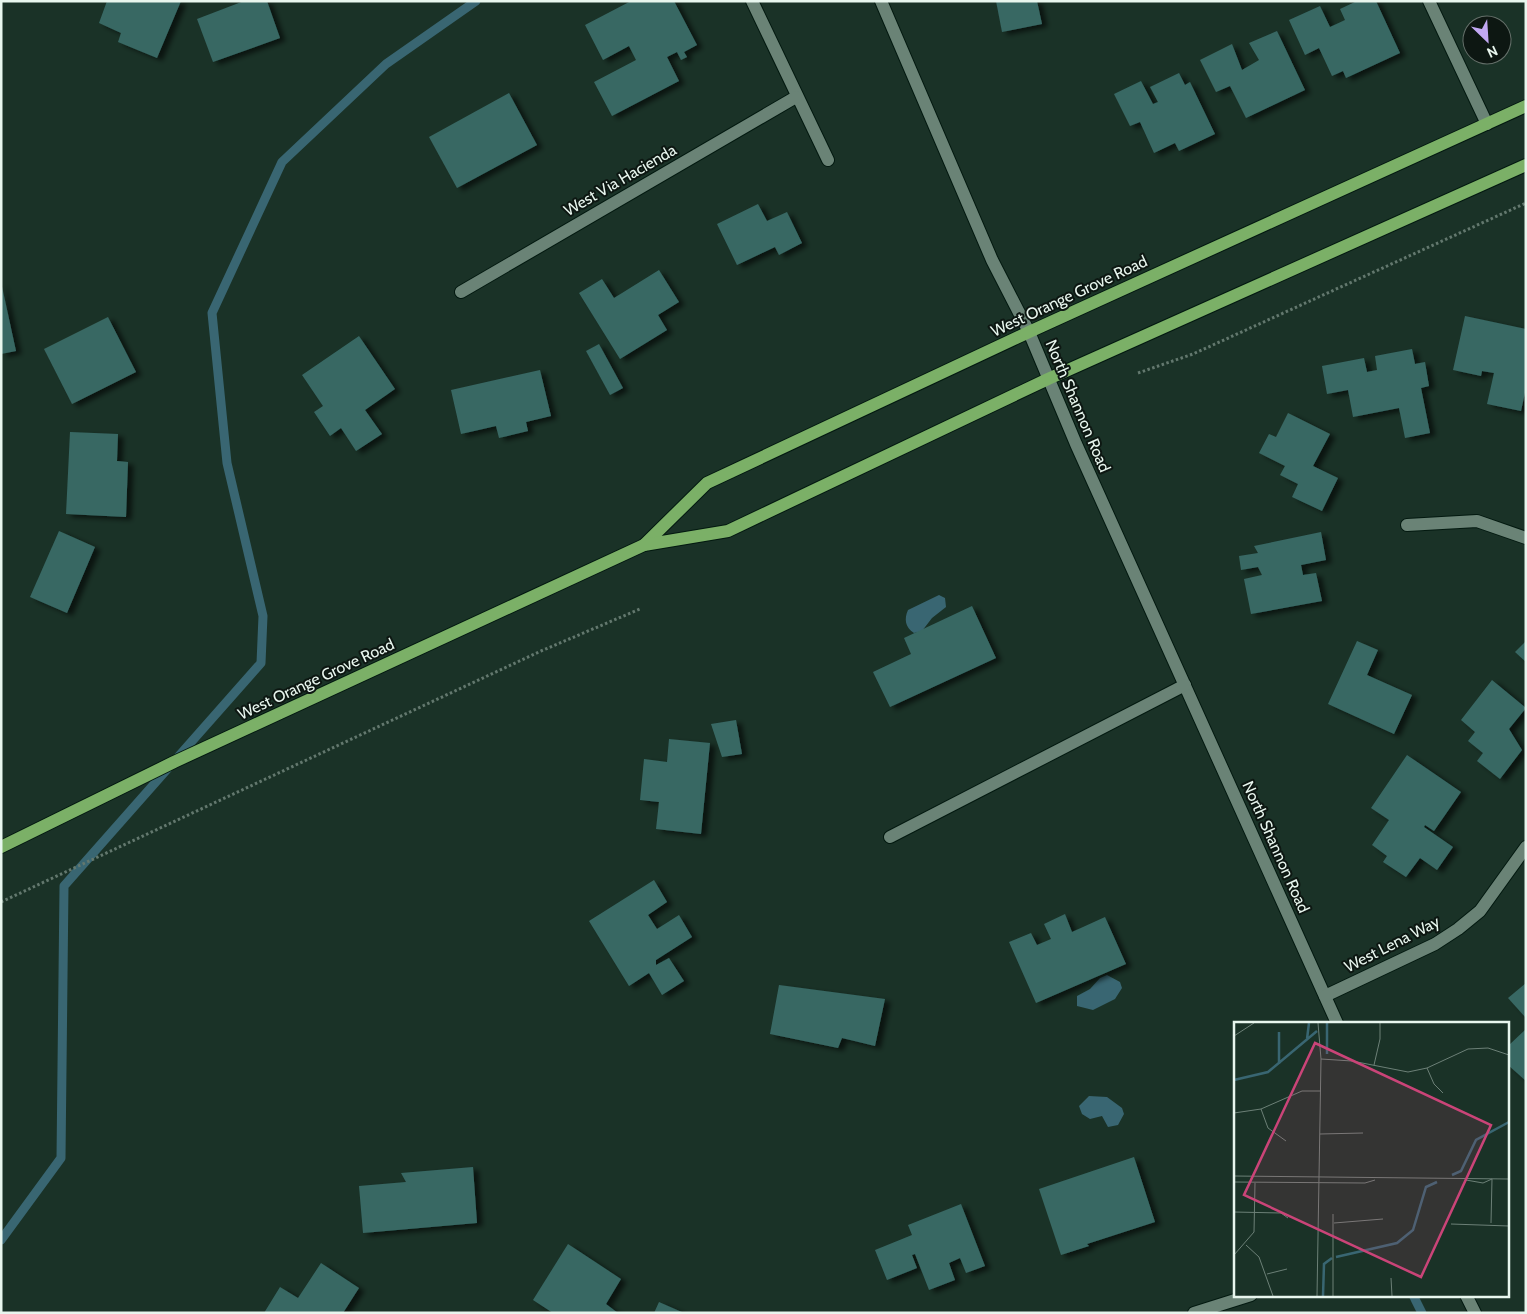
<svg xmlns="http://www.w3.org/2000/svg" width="1527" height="1314" font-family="Cabin,sans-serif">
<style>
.water{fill:#396672}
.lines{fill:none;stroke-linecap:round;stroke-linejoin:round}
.stream{stroke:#396672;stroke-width:9}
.building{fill:#386864;filter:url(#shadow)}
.minor-casing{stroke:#031910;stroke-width:14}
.major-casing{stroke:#031910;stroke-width:14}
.path{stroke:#63786e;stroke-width:3;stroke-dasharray:2.5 2.5;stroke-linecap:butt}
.minor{stroke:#6a8376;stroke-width:12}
.major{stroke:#7bb067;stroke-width:12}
.labels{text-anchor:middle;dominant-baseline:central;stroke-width:4;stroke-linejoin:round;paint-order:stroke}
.street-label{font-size:16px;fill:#e8f6ee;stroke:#0d1712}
.inset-river{fill:none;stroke:#396672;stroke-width:2.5}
.inset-road{fill:none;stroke:#6c8077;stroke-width:1}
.view{fill:#ca4478;fill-opacity:0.15;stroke:#ca4478;stroke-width:2.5}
.inset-edge{fill:none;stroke:#e8f6ee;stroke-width:2.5}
</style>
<defs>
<filter id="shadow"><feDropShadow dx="5.5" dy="3" stdDeviation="2.5" flood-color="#0009"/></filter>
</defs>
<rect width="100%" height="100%" fill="#1a3227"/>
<g class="water">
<path d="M939,595L945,598L946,607L932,618L922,631L914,633C905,627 904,619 908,610Z"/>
<path d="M1107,975L1120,982L1122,988L1115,999L1093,1010L1077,1006V996L1090,989L1100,978Z"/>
<path d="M1089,1096L1107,1097L1122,1108L1124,1114L1118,1125L1108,1127L1102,1116L1090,1119L1082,1114L1079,1106Z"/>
</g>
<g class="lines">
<g class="stream">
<path d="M1,1240L61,1158L64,886L261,663L263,616L227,463L212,313L282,162L386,64L476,1"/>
<path d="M1413,1295L1422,1313"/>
</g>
</g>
<g class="building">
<path d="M107,1H181L157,58L118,42L121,33L99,23Z"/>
<path d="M244,1H267L280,38L213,62L197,19Z"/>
<path d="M631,1H674L697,45L684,52L687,57L681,60L677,52L667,57L679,81L612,116L594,82L636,60L629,46L603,60L585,25Z"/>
<path d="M996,1H1037L1042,24L1002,32Z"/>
<path d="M1357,1H1376L1400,53L1346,78L1343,71L1332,76L1319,48L1305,55L1289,20L1320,6L1330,27L1345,20L1340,9Z"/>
<path d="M1277,31L1305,90L1246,118L1230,86L1216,92L1200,60L1232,44L1242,70L1259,60L1249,43Z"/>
<path d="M1179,73L1185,85L1190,82L1215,134L1179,151L1175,143L1154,153L1140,122L1130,126L1114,94L1141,81L1153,104L1158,102L1150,87Z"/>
<path d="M509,93L537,145L457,188L429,137Z"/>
<path d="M758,204L767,221L787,212L802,243L779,255L775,247L737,265L717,224Z"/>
<path d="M659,270L679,302L658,315L667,330L620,359L579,293L602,279L614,298Z"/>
<path d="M1,282L16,351L1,354Z"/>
<path d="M1465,316L1526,329V388L1521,411L1487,404L1494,373L1482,371L1481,376L1453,370Z"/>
<path d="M108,317L136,372L72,404L44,349Z"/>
<path d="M359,336L395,389L365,410L382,434L356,451L341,428L330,436L314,412L323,406L302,375Z"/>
<path d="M599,344L623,388L610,395L586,351Z"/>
<path d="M1412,349L1415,364L1425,362L1429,386L1421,388L1430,433L1405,438L1399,408L1353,417L1348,390L1327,394L1322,366L1364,358L1367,372L1377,370L1375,356Z"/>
<path d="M540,370L551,416L526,422L528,431L499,438L496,426L461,434L451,390Z"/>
<path d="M1288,413L1330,434L1313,466L1338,478L1322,511L1292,497L1298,484L1280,475L1285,466L1259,453L1269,434L1276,437Z"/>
<path d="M70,432L118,434L117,461L128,462L126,517L66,514Z"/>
<path d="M59,531L95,547L67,613L30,597Z"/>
<path d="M1321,532L1326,560L1301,565L1303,575L1316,573L1322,601L1251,614L1244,579L1262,575L1258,567L1241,570L1239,556L1258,553L1254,546Z"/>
<path d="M972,606L996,658L890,707L873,672L911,654L904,638Z"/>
<path d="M1357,641L1378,650L1367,675L1412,695L1394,734L1328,704Z"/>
<path d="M1526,641V662L1515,652Z"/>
<path d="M1492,680L1526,708L1509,729L1522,750L1500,779L1477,761L1483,753L1468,741L1475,732L1461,720Z"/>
<path d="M736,720L742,754L722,757L711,724Z"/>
<path d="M669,739L710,743L701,834L656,829L659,802L640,800L644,759L667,762Z"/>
<path d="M1407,755L1461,792L1434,831L1425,825L1424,827L1453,847L1437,870L1420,858L1406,877L1383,862L1387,856L1372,845L1389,820L1371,808Z"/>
<path d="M654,880L667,902L648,915L657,929L679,915L692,937L656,960V965L669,958L684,981L662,995L649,973L629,986L589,921Z"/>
<path d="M1065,914L1072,932L1105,917L1126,964L1036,1003L1009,942L1031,933L1037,945L1051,939L1044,924Z"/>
<path d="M1526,983V1018L1508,998Z"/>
<path d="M779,985L885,999L875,1046L842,1038L838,1048L770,1034Z"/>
<path d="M1526,1029V1081L1508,1065V1046Z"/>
<path d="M1134,1157L1155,1222L1087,1244L1089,1246L1061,1255L1039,1189Z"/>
<path d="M473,1167L477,1223L363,1233L359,1186L406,1182L401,1173Z"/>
<path d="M961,1204L985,1266L966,1273L960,1258L949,1263L955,1280L929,1290L915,1254L912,1255L917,1268L887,1280L875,1250L912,1235L908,1225Z"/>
<path d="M568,1244L621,1279L606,1304L618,1313H553L533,1300Z"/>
<path d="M321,1263L359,1288L343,1313H264L280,1287L298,1298Z"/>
<path d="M659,1302L684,1313H654Z"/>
</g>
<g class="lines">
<g class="minor-casing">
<g id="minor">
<path d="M752,1L828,160"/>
<path d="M881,1L992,260L1029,332L1076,444L1337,1023"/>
<path d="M1429,1L1487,124"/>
<path d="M461,292L796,97"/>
<path d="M1407,525L1477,521L1526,538"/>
<path d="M890,837L1185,685"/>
<path d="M1325,996L1435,944L1458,929L1480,911L1526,847"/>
<path d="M1466,1295L1475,1313"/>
<path d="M1194,1313L1251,1295"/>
</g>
</g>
<g class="major-casing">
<g id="major">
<path d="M644,545L707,483L1029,332L1526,106"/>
<path d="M1,847L174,762L644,545L728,531L1048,379L1526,165"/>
</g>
</g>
<g class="path">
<path d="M1138,373L1193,354L1526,203"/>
<path d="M1,902L541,651L640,609"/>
</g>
<use href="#minor" class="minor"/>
<use href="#major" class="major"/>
</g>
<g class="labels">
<g class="street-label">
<text transform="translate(620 180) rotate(-30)">West Via Hacienda</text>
<text transform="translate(1069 296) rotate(-25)">West Orange Grove Road</text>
<text transform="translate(1078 406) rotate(67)">North Shannon Road</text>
<text transform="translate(316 679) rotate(-25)">West Orange Grove Road</text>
<text transform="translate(1276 847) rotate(66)">North Shannon Road</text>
<text transform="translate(1392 944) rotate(-27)">West Lena Way</text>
</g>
</g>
<g transform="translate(1234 1022)">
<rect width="275" height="275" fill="#1a3227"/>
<path class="inset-river" d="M45,10V42M73,17L75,1M93,32V1M0,58L34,50L83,9M218,153L227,149L242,118L275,100M102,235L163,221L179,208L192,165L203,160M89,274L90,242L98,236"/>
<path class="inset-road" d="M0,14L20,1M87,37L118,39L174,50L193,46L234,27L254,26L275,33M140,43L146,17V1M193,46L200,62L209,71M27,87L34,106L52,119M0,91L27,87L68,69H87M86,112L129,111M0,154L275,157M232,158L249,161L258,157M0,160L131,161L141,158M0,190L47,191L54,196M99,192V274M100,201L149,197M257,201L258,157M217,202L275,204M12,223L25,235L39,274M0,233L20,210L21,161M33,252L53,247M157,256L158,274M83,274L87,37L84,1"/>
<path class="view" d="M81,21L257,103L187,255L10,173Z"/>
<rect width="275" height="275" class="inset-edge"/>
</g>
<rect width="1527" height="1314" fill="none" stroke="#e8f6ee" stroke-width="5"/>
<g transform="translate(1487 40) rotate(155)"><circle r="24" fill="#0d1712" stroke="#65706a"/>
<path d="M0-4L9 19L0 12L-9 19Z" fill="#c1a8f3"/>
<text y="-8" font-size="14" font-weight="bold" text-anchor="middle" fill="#e8f6ee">N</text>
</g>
</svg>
